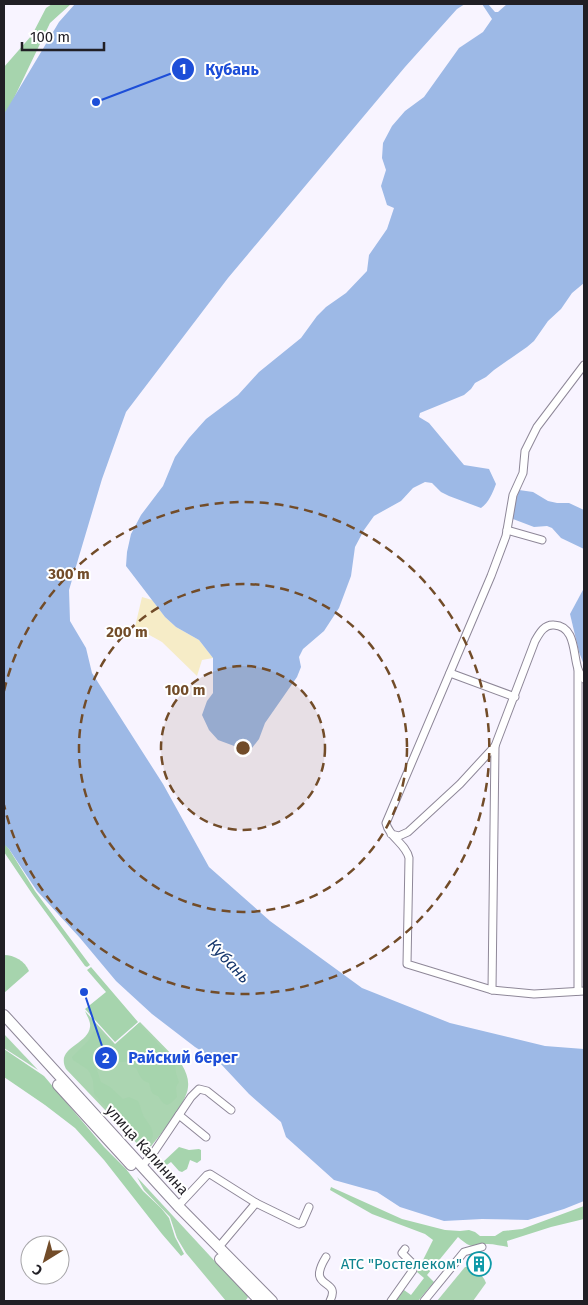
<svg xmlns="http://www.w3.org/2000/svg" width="588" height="1305" font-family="'Fira Sans',sans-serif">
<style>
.green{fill:#abd5b1}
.forest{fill:#a6d4ad}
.sand{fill:#f6ecc7}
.water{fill:#9db9e6}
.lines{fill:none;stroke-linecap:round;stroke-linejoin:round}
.minor-casing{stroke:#8e8798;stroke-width:9}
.highway-casing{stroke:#8e8798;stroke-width:12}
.minor{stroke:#fff;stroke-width:7}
.highway{stroke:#fff;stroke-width:10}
.ring{fill:none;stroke:#724c29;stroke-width:2.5;stroke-dasharray:9 6}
.labels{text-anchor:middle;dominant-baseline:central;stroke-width:4;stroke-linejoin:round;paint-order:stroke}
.street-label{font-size:15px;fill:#211f25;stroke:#fff}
.culture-label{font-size:15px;fill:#0d838f;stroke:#fff;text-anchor:end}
.water-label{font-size:16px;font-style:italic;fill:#16376d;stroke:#fff}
.centre{fill:#724c29;stroke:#fff;stroke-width:2.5}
.ring-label{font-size:15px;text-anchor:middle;font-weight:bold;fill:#724c29;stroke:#fff;stroke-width:4;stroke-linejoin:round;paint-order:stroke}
.leader{fill:none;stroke:#1d4ed8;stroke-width:2}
.callout-dot{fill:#1d4ed8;stroke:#fff;stroke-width:2}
.mark-label{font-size:15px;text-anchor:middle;font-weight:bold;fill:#fff}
.callout-label{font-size:16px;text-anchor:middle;font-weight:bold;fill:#1d4ed8;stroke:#fff;stroke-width:4;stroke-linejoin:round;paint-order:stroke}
</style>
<rect width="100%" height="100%" fill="#f8f4ff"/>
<g class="green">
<path d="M85,1011L115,1044L140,1022L182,1065C186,1072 189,1079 188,1087C187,1104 157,1138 146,1153L66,1069C55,1047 88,1045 90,1027C91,1022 87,1016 85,1011Z"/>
<path d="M4,1034L38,1070L4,1048Z"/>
<path d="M137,1177L222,1269C231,1277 245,1286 248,1297L246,1300L226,1301L186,1253L177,1238L170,1217L144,1190Z"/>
<path d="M465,1267C475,1267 483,1275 486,1283L473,1301H437Z"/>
</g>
<g class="forest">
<path d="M52,4H71L50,23L4,119V67L32,35L46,8Z"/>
<path d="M4,843L9,849L35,891L90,965L87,967L85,966L33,895L4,852Z"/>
<path d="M4,955C14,955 25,961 29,971L4,993Z"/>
<path d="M91,967L138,1022L115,1042L85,1009L106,992L87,970Z"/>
<path d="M139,1023L175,1063L176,1073L179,1082L176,1087L177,1097L171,1103L167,1105L163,1103L158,1096C150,1094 151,1089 149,1083C140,1080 140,1075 136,1068L133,1067L132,1060L130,1058L126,1062H107L100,1057V1053H97L92,1056V1059L97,1070L101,1082L110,1087L123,1099L129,1097L138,1101C141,1106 141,1112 144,1117C151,1127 159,1136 146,1145L137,1141L94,1094L93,1081L90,1073L87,1069L73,1060L72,1057L88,1041L94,1031L100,1032L115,1045Z"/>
<path d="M4,1049L44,1076L104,1147L126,1169L143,1191L161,1208L169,1218L175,1237L184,1254L181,1256L162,1234L104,1160L75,1128L45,1105L4,1077Z"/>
<path d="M179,1147L189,1150L199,1149L201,1150V1160L197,1163L190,1160L187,1169L182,1172L179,1171L171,1162L161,1169L162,1163Z"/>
<path d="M331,1187L402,1219L445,1230L460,1231L469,1230L475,1232L480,1236H495L503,1231L522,1229L584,1206V1219L551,1227L507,1241L508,1247C502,1246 494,1244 488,1244C470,1244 474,1251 458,1237L427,1275L434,1282L418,1301H398L396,1300L404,1290L411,1295L424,1278L417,1272L433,1240L425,1234L372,1214L330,1190Z"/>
</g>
<path class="sand" d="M142,597L152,600L165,617L176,627L199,640L213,658L202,660L197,676L162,642L135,627Z"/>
<g class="water">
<path d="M75,4H465L457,9L405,67L228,278L126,412L102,479L69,590L70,621L86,648L92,673L163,784L209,867L270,921L362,988L450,1023L545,1046L584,1049V1201L564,1209L528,1220L482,1219L444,1221L400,1207L377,1192L334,1180L286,1137L281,1122L249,1094L220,1063L195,1047L152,1014L116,981L80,938L37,891L9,849L4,844V114L59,22Z"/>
<path d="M482,4H488L495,12H498L507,4H584V283L572,293L561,309L548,321L534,341L527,347L494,370L486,377L475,383L471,389L464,395L420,413L419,417L429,423L464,465L489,469L496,484C492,494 489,502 481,508L449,496L441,492L432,483L425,482L413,488L401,501L374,516L364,530L355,547L351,576L339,608L324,631L303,649L299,657L301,667L297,677L265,723L259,739L252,748L245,750L218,740L209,730L202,715L207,701L213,693V658L199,640L176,627L165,617L126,566L127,552L131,534L141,515L163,486L175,457L189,438L206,419L238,395L259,372L301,338L317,316L326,307L346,293L367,271L369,255L387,229L394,208L387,205L381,186L386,170L382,158L383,143L392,126L405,111L424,97L459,48L483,32L492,19Z"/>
<path d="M519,490L533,492L548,501L557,503H569L584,510V549L561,538L552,528L547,526L534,527L513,519L512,513Z"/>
<path d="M584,588V665L579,652L570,614Z"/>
</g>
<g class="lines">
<g class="minor-casing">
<g id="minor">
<path d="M507,530L542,540"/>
<path d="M450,673L515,697"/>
<path d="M495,746L535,641C539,634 544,624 554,625C576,626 573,655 578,669C579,673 582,676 584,679"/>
<path d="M391,834L399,836L408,832L460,784L495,746L492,990L407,964L409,858C406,844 389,837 386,823L491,576L506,536L513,495L523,473L525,451L537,427L584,365"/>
<path d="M492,990L534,994L584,991"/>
<path d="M578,991V670"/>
<path d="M179,1115L206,1137"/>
<path d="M142,1166L154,1152L191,1097L199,1089L207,1091L231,1110"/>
<path d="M178,1206L207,1175L210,1174L256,1203L299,1224L302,1223L309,1207"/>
<path d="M218,1248L256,1203"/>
<path d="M326,1257C305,1291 342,1277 330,1301"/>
<path d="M391,1301L413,1270L412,1263L402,1253L405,1249"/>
<path d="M424,1301L464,1252L482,1247"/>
</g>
</g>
<g class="highway-casing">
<g id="highway">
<path d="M4,1015L178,1206L272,1301"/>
<path d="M58,1085L131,1165"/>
<path d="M220,1259L260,1301"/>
</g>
</g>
<use href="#minor" class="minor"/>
<use href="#highway" class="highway"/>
</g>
<circle cx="243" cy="748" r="82" fill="#724c29" fill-opacity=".12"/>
<g class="ring">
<circle cx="243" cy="748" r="82"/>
<circle cx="243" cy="748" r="164"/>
<path d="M4 691A246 246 0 1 1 4 805"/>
</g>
<defs>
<g id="building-ring" transform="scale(1.25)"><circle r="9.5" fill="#fff" stroke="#0f9aa8" stroke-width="1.5"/><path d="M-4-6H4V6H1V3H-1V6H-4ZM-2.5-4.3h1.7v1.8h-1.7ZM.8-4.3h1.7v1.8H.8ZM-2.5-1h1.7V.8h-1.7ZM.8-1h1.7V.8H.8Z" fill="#0f9aa8"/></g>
</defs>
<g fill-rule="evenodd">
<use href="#building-ring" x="479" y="1264"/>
</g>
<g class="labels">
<g class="street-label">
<text transform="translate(147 1150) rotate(48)">улица Калинина</text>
</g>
<g class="culture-label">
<text x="462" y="1264">АТС "Ростелеком"</text>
</g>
<g class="water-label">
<text transform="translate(229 961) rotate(47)">Кубань</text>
</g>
</g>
<circle cx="243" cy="748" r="8" class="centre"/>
<g class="ring-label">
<text x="69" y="579">300 m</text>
<text x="127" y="637">200 m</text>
<text x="185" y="695">100 m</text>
</g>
<path class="leader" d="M96 102L183 69M84 992L106 1058"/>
<g class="callout-dot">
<circle cx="96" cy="102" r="5"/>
<circle cx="84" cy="992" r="5"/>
<circle cx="183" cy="69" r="12"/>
<circle cx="106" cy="1058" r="12"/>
</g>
<g class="mark-label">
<text x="183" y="74">1</text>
<text x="106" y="1063">2</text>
</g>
<g class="callout-label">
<text x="232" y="75">Кубань</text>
<text x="183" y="1063">Райский берег</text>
</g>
<rect width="588" height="1305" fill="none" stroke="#211f25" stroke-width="10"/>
<g transform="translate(45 1260) rotate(217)"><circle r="24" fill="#ffffff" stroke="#a6a5a8"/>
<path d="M0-4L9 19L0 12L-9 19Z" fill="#724c29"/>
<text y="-8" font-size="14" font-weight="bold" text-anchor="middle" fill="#211f25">С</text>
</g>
<path d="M22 42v8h82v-8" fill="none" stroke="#211f25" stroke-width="2.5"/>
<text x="30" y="42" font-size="15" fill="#211f25" stroke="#ffffff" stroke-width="4" paint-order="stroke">100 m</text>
</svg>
